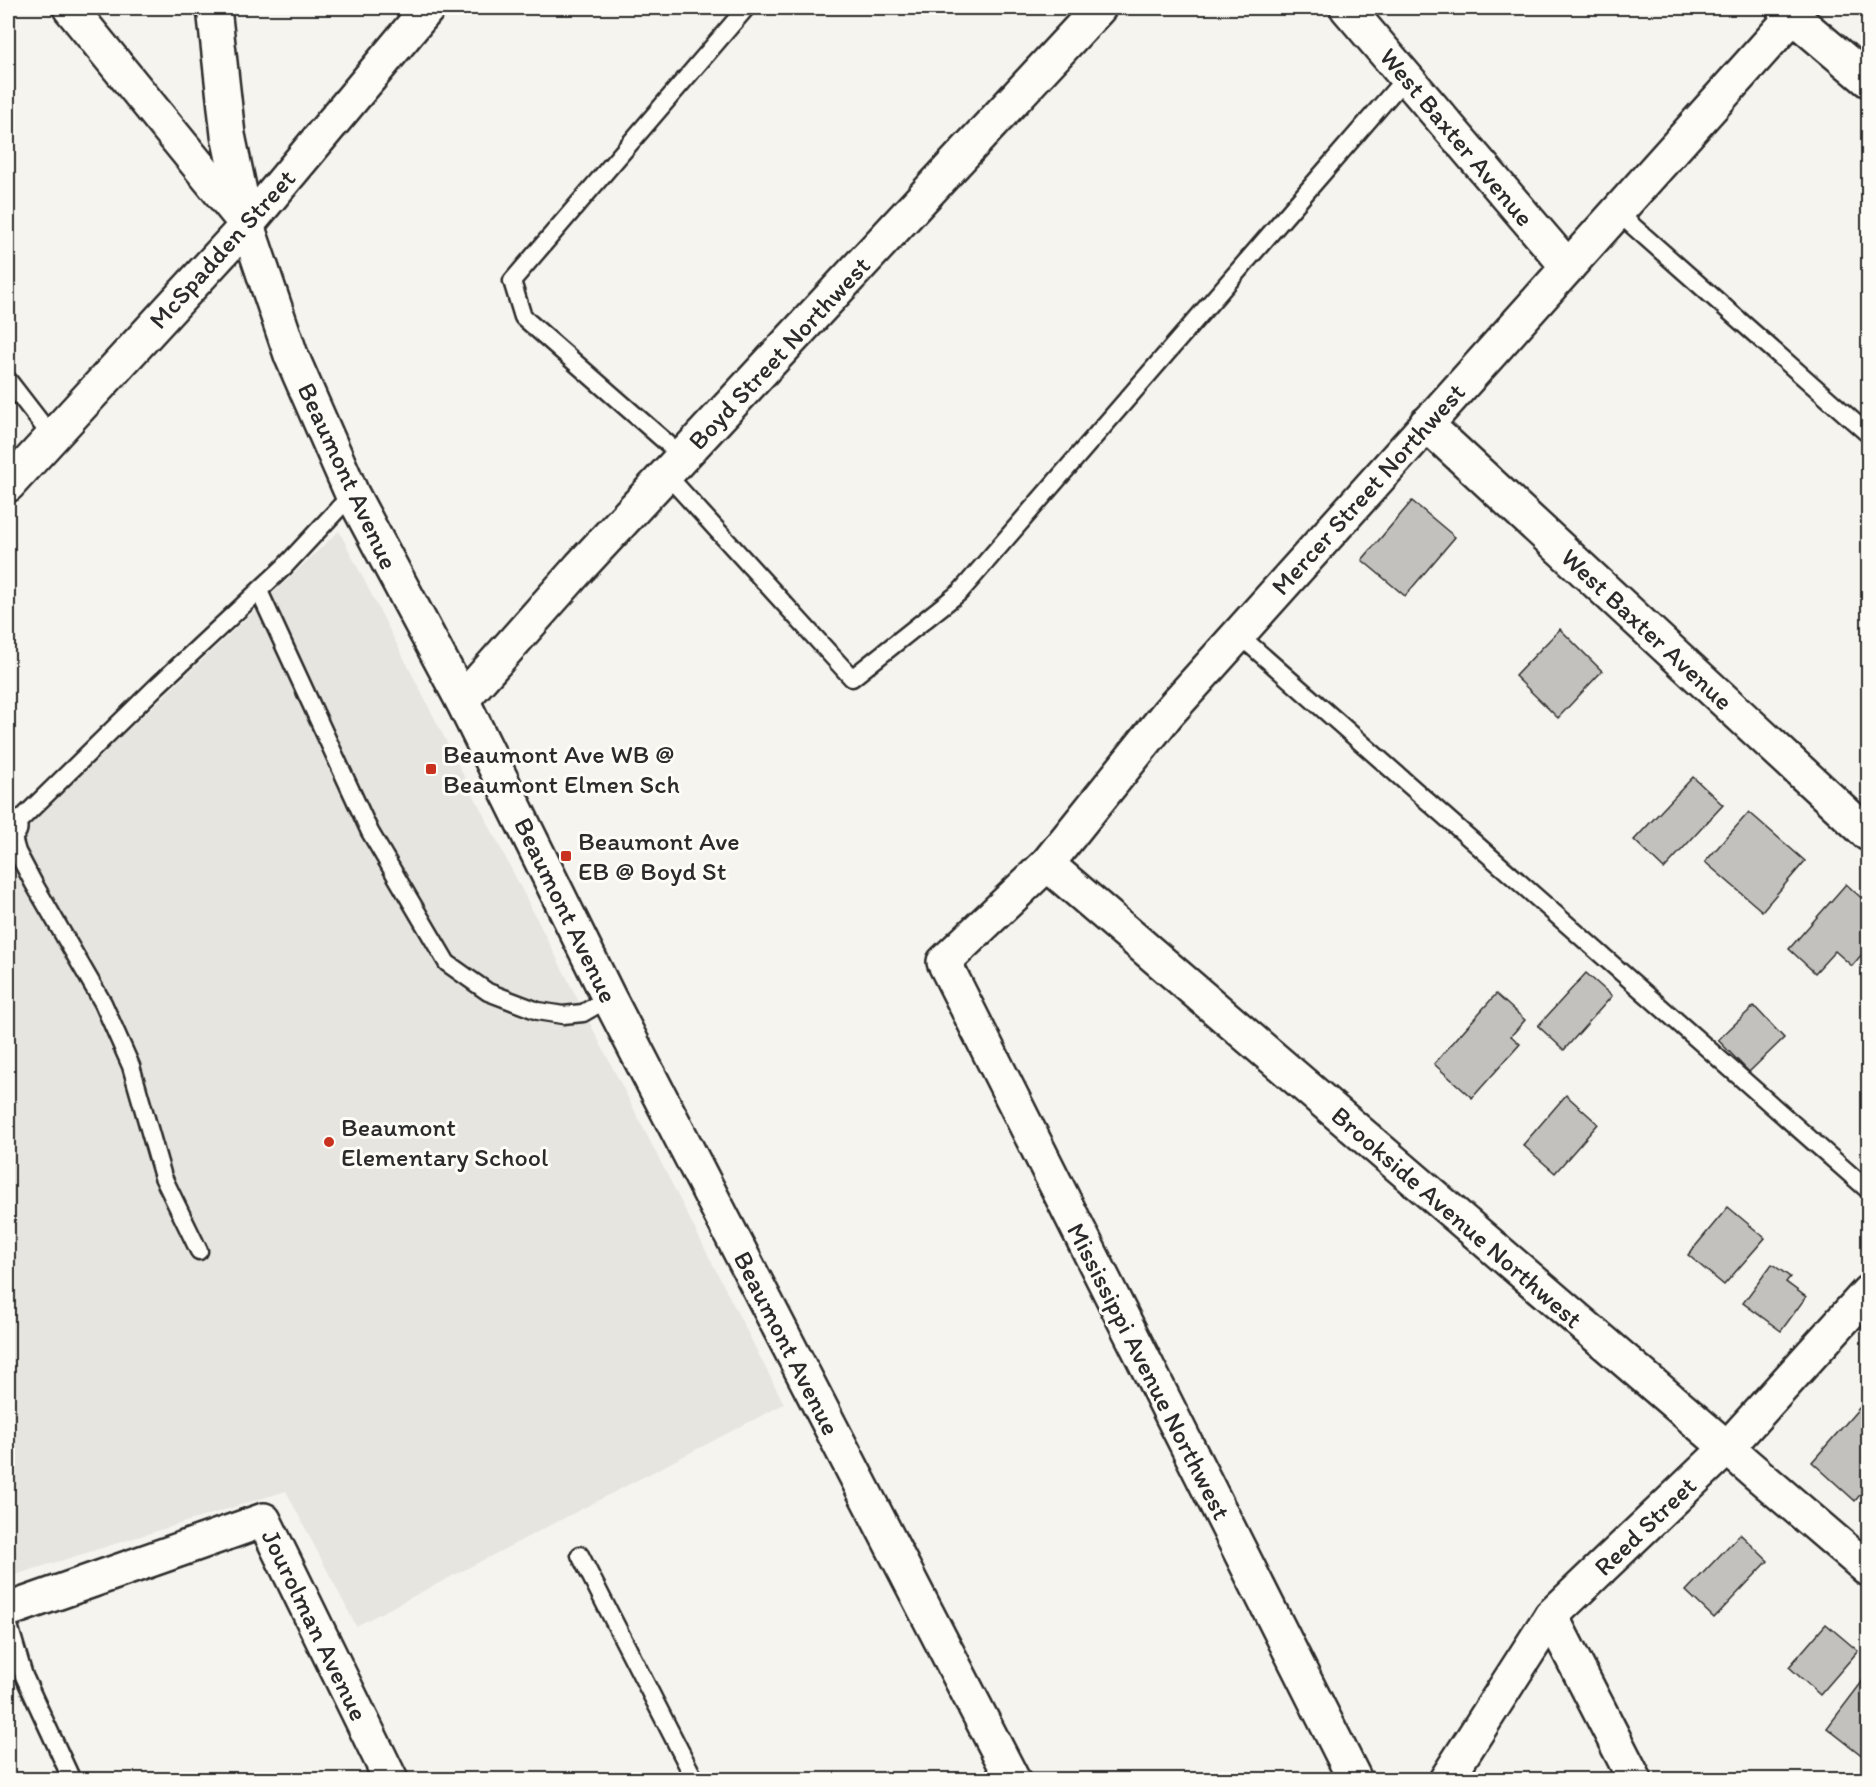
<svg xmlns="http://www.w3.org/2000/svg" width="1876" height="1787" font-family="Itim,sans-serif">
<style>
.built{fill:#e6e5e0}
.building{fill:#c2c1be;stroke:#2b2b2b;stroke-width:1.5}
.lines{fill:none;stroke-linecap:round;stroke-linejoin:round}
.service-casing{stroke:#2b2b2b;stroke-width:21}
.minor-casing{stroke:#2b2b2b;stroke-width:38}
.tertiary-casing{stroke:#2b2b2b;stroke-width:38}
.service{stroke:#fdfcf7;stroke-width:16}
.minor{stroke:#fdfcf7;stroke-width:33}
.tertiary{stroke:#fdfcf7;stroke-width:33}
.poi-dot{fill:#c8321e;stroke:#fdfcf7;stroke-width:2}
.labels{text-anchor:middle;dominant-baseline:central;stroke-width:6;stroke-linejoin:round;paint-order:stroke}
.street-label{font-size:26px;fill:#2b2b2b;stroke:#fdfcf7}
.poi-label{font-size:26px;fill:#2b2b2b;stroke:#fdfcf7;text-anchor:start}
</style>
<rect width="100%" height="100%" fill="#f5f4ef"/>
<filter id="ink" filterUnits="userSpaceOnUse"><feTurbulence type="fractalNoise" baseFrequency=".0167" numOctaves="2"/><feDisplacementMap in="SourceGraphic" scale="12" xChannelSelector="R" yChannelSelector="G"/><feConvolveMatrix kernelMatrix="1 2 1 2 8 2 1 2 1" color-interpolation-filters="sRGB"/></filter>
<g filter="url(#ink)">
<path class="built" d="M339,531L784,1404L356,1626L286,1491L8,1577V881L25,827Z"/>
<g class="building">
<path d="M1412,501L1455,537L1405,596L1362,560Z"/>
<path d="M1560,629L1602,671L1558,718L1515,676Z"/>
<path d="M1693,777L1723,805L1664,869L1634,840Z"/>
<path d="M1749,812L1805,861L1762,911L1705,862Z"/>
<path d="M1846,884L1868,904V947L1852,966L1835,951L1815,973L1789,949Z"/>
<path d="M1586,973L1612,996L1564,1050L1538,1026Z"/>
<path d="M1496,994L1525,1020L1511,1036L1520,1044L1472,1098L1434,1064Z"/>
<path d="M1754,1006L1784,1038L1749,1072L1718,1040Z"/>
<path d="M1566,1095L1598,1124L1555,1173L1523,1145Z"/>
<path d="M1728,1207L1765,1238L1724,1285L1688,1255Z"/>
<path d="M1772,1264L1790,1277L1786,1282L1806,1297L1781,1331L1743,1303Z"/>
<path d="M1868,1398V1485L1855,1501L1812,1462Z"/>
<path d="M1740,1534L1768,1561L1714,1618L1686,1591Z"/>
<path d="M1826,1624L1858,1651L1820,1695L1789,1667Z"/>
<path d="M1868,1674V1752L1864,1757L1827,1728Z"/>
</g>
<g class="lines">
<g class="service-casing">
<g id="service">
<path d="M1617,212L1868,434"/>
<path d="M8,380L52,437"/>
<path d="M683,457L523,317L512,281L746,8"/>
<path d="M666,474L852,678L960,592L1406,77"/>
<path d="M259,591L370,832L447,963L488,992L538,1011L563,1015L583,1013L609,998"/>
<path d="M1238,634L1868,1190"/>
<path d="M10,828L17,852L34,884L103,1003L131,1066L163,1177L199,1251"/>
<path d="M8,832L158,685L284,567L352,494"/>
<path d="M580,1555L695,1780"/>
<path d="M8,1622L24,1676L72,1780"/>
</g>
</g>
<g class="minor-casing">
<g id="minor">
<path d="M70,8L247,225"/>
<path d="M1347,8L1568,267"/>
<path d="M1783,8L1868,80"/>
<path d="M1426,424L1868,834"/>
<path d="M8,485L247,225L428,8"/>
<path d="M462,700L580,567L1099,8"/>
<path d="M8,825L10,828"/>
<path d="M1047,864L1868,1569"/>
<path d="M8,1610L264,1520L391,1780"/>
<path d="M1551,1616L1635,1780"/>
<path d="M1355,1780L944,962L1047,864L1168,713L1793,16"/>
<path d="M1446,1780L1551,1616L1726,1449L1868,1292"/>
</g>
</g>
<g class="tertiary-casing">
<path id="tertiary" d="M214,8L228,135L247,225L291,355L352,494L462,700L609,998L1013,1780"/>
</g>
<use href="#service" class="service"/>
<use href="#minor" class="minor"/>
<use href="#tertiary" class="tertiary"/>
</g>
</g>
<g class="poi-dot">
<rect x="425" y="763" width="12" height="12" rx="3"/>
<rect x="560" y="850" width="12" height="12" rx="3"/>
<circle cx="329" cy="1142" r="6"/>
</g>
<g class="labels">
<g class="street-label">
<text transform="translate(1457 137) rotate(50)">West Baxter Avenue</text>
<text transform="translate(222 249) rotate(-48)">McSpadden Street</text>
<text transform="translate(779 353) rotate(-47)">Boyd Street Northwest</text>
<text transform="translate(348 476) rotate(65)">Beaumont Avenue</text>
<text transform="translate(1368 489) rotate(-48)">Mercer Street Northwest</text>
<text transform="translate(1647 629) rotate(43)">West Baxter Avenue</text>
<text transform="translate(566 910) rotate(64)">Beaumont Avenue</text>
<text transform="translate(1457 1217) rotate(41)">Brookside Avenue Northwest</text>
<text transform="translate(787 1343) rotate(63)">Beaumont Avenue</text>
<text transform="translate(1149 1371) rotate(63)">Mississippi Avenue Northwest</text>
<text transform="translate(1645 1526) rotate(-44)">Reed Street</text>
<text transform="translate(315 1625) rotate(64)">Jourolman Avenue</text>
</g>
<g class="poi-label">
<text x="443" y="754">Beaumont Ave WB @<tspan x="443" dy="30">Beaumont Elmen Sch</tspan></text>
<text x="578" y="841">Beaumont Ave<tspan x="578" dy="30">EB @ Boyd St</tspan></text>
<text x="341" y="1127">Beaumont<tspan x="341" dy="30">Elementary School</tspan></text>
</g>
</g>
<rect width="1876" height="1787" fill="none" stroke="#fdfcf7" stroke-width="30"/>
<rect x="15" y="15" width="1846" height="1757" fill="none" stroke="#2b2b2b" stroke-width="2" filter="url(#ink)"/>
</svg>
